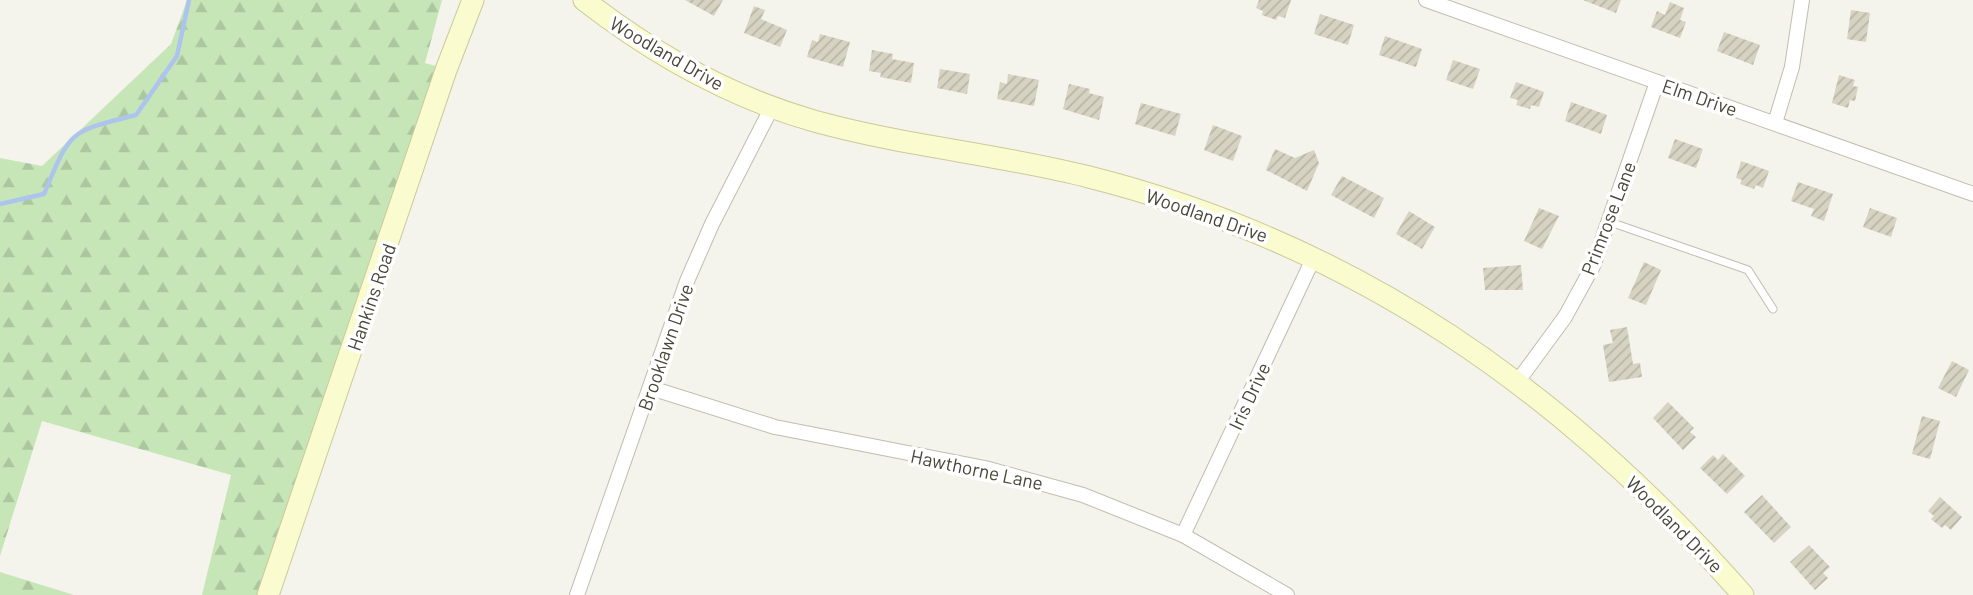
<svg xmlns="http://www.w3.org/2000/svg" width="1973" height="595" font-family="Barlow,sans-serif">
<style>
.forest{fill:url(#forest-firs)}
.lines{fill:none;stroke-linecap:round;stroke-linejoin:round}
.stream{stroke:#adc4ed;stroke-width:4.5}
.building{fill:url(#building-hatch)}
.lane-casing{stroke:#c0beaf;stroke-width:9}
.street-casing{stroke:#c0beaf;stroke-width:16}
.secondary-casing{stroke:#cbca9b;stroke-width:23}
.lane{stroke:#fff;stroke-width:7}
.street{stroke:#fff;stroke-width:14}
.secondary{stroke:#fbfbd0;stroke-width:21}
.labels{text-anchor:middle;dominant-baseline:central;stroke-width:7;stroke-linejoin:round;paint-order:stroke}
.street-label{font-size:19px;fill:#49473a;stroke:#fff}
</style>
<defs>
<pattern id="forest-firs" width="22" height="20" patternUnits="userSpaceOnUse" patternTransform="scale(1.75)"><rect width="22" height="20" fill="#c7e6b8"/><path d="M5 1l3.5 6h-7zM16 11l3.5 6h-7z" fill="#acc79f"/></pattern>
<pattern id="building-hatch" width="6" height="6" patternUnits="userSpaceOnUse" patternTransform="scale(1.75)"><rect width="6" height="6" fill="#d6d3c2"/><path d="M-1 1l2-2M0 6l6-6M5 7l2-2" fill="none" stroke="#b9b6a7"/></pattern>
</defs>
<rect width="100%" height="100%" fill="#f5f4ec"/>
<g class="forest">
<path d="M187,0H442L425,63L447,69L269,595H202L231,475L42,421L0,556V158L42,166L171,44Z"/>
<path d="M0,572L74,595H0Z"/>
</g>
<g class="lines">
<path class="stream" d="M0,204L44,194C71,129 69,132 136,115L177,56L189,0"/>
</g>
<g class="building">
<path d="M685,0H723L714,16Z"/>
<path d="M1259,0H1291L1285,18L1278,16L1276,20L1262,15L1263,11L1256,8Z"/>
<path d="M1583,0H1621L1616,13Z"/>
<path d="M1670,2L1684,8L1680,20L1686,22L1680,38L1651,27L1657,11L1665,15Z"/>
<path d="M754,6L765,10L761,19L787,30L780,47L744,33Z"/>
<path d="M1851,10L1870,13L1866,42L1847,39Z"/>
<path d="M1320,14L1354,25L1348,45L1314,34Z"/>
<path d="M1724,32L1760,45L1753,65L1717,51Z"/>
<path d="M820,34L850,42L843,67L807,57L812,40L818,42Z"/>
<path d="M1385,36L1422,49L1416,67L1379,55Z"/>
<path d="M872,50L893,54L892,59L914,63L911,83L880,77L881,73L869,71Z"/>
<path d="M1453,60L1480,69L1473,89L1446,80Z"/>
<path d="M940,69L970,74L967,94L937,88Z"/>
<path d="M1008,74L1039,80L1034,106L997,99L1000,82L1007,84Z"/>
<path d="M1839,75L1855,80L1853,86L1858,87L1855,101L1850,100L1848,108L1832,103Z"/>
<path d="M1516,82L1544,92L1539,107L1531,105L1530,109L1516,105L1518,100L1510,98Z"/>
<path d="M1069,84L1090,89L1089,93L1104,97L1099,120L1063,109Z"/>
<path d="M1571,102L1607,115L1601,134L1565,121Z"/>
<path d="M1141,103L1181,114L1175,136L1135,124Z"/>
<path d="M1213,125L1242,136L1233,161L1204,150Z"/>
<path d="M1675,139L1703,149L1696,168L1668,158Z"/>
<path d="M1275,149L1295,158L1314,150L1319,163L1307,191L1266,170Z"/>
<path d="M1741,161L1769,171L1763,188L1756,185L1754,189L1740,184L1742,180L1736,178Z"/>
<path d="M1342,176L1384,198L1374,218L1331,195Z"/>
<path d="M1798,182L1833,194L1824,221L1811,216L1814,209L1791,201Z"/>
<path d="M1539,208L1559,216L1542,249L1524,241Z"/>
<path d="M1870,208L1897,218L1891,237L1863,227Z"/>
<path d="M1409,211L1435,227L1422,249L1396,234Z"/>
<path d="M1644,262L1661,270L1646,305L1628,298Z"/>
<path d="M1521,265L1523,290H1485L1483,268Z"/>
<path d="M1627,327L1633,364L1640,363L1642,377L1609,382L1603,345L1613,343L1610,330Z"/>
<path d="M1952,361L1969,370L1956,397L1938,388Z"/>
<path d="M1668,402L1694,428L1690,432L1696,437L1683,450L1653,418Z"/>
<path d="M1922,416L1940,421L1930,459L1912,454Z"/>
<path d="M1723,454L1745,476L1727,494L1700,468L1713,455L1718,460Z"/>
<path d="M1762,495L1791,527L1774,543L1744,512Z"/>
<path d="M1940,497L1962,517L1951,530L1945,525L1942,528L1931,519L1934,516L1928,511Z"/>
<path d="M1809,545L1830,567L1823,573L1828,578L1815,590L1790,562Z"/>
</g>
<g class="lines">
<g class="lane-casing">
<path id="lane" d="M1610,222L1748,270L1773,309"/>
</g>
<g class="street-casing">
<g id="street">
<path d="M1426,0L1973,194"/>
<path d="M1775,123L1792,67L1802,0"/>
<path d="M1518,381L1565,317L1593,266L1657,82"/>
<path d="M651,388L775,427L985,468L1083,495L1183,535L1287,595"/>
<path d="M1183,535L1314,257"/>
<path d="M577,595L687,281L712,224L772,107"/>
</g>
</g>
<g class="secondary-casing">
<g id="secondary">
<path d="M584,0C652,53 730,97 814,121C904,146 998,154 1089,177C1355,244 1564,391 1743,595"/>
<path d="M268,595L446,70L473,0"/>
</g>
</g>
<use href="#lane" class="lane"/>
<use href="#street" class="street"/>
<use href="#secondary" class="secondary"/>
</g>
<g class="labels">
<g class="street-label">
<text transform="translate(667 53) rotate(30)">Woodland Drive</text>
<text transform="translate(1700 97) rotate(19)">Elm Drive</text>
<text transform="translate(1207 215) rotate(19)">Woodland Drive</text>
<text transform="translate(1608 218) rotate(-69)">Primrose Lane</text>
<text transform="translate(371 297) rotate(-71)">Hankins Road</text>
<text transform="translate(665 347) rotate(-71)">Brooklawn Drive</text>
<text transform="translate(1249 396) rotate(-65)">Iris Drive</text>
<text transform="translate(977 469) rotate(12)">Hawthorne Lane</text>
<text transform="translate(1675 524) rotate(45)">Woodland Drive</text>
</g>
</g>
</svg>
